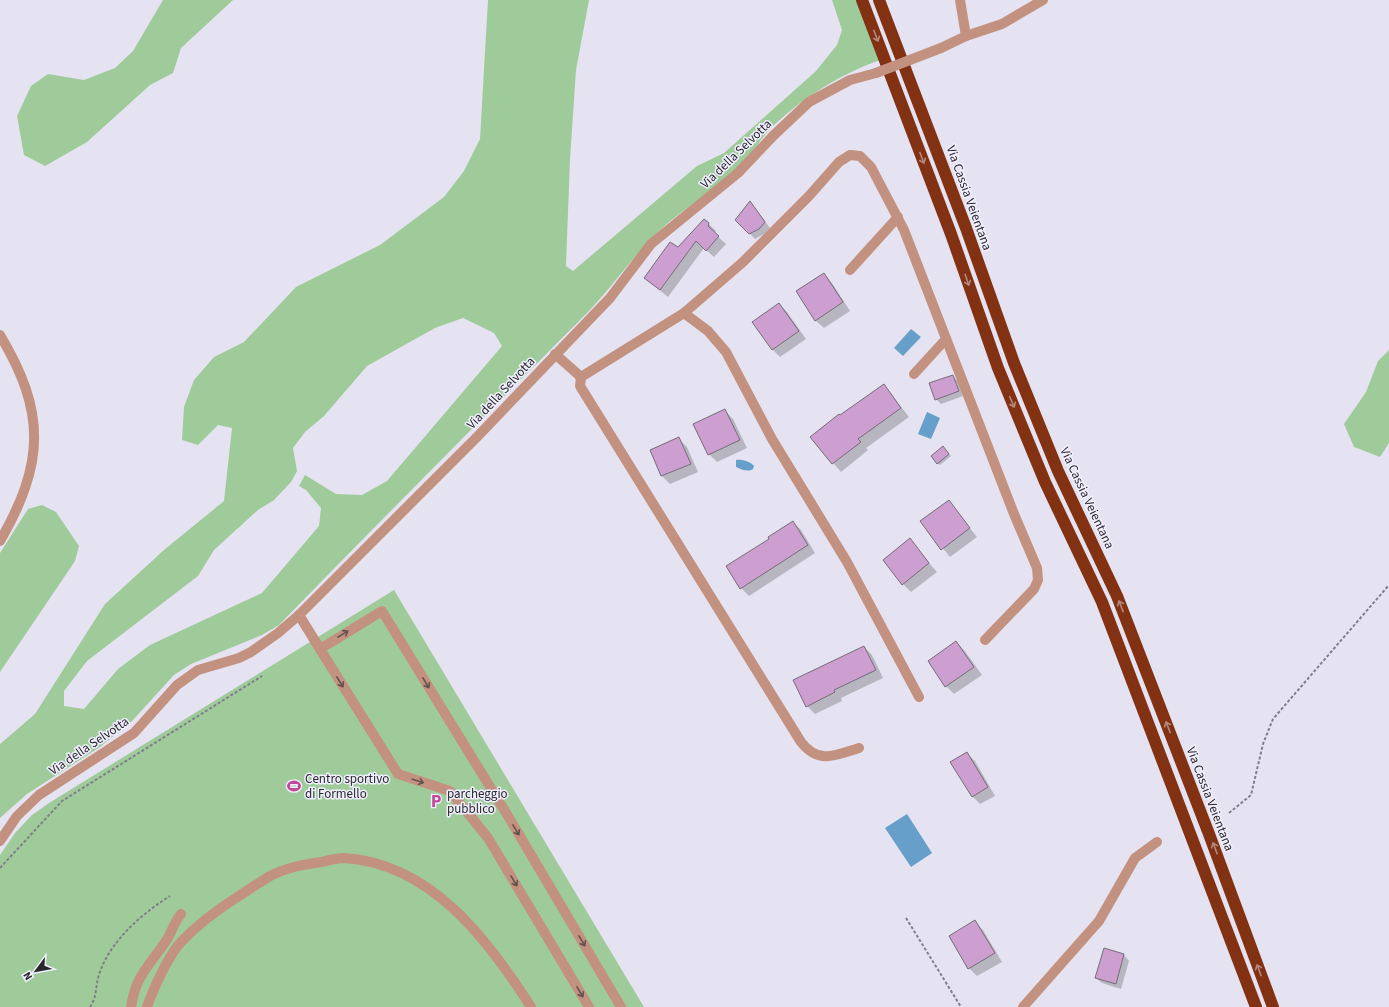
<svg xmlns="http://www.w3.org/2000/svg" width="1389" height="1007" font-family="'Source Sans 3',sans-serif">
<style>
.green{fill:#9fcb9b;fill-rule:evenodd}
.water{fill:#669fc9}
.shadow{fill:#0003}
.building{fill:#cd9ed0;stroke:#766d77}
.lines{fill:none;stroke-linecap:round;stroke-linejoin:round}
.path{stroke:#807f89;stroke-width:2;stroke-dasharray:3 2;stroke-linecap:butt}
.minor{stroke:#c3917f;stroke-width:10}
.highway{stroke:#823212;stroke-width:12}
.minor-bridge{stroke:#c3917f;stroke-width:10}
.oneway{stroke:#b4887d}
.oneway2{stroke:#65514d}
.labels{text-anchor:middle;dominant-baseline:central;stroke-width:3;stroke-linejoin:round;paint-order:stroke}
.street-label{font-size:13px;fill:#26262b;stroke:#f2f0ff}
.poi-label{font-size:13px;fill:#26262b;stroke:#f2f0ff;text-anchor:start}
</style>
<rect width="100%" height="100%" fill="#e5e3f1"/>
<g class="green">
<path d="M163,0H233L181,48L173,73L150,85L87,142L45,166L24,155L17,116L31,86L48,74L84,80L115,68L133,51Z"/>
<path d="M488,0H589L576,70L570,159L566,266L573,271L697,166L724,153L816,71L837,45L842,30L832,0H857L880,60C841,74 805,96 774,125C760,138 751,157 737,169C715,189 690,205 668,223C635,251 612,289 581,319C480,421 379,522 279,625L262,635L191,664L174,675L132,721L100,747L27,794L0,818V744L35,714L105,604L164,550L224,501L232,428L218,425L198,445L182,440L184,407L194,380L214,357L244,342L296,287L380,245L444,197L464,171L480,139ZM463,318L494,333L502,346L387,481L362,495L336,494L305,475L299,486L306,490L321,508L319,526L262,593L150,645L118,669L84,709L64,706V691L87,661L198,576L214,550L258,510L274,500L291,482L297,471L293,448L305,432L324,416L367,366L435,328Z"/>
<path d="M1389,350V443L1380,457L1354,447L1344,424L1366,392L1378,361Z"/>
<path d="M42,505L56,512L79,546L75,561L0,672V553L28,509Z"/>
<path d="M394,590L644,1007H0V855L15,833L32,815L49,803Z"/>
</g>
<g class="water">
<path d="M911,329L921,337L903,356L894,348Z"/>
<path d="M927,412L940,418L931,439L918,434Z"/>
<path d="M736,460C742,459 751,462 754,466L753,469C749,472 741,470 736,467Z"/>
<path d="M907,814L932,853L911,867L885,828Z"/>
</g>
<g class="shadow">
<path d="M755,208L770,228L764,234L755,239L737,220Z"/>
<path d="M709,224L716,231L714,233L726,244L714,257L704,248L668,297L645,278Z"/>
<path d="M824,274L832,283L850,311L824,328L815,320Z"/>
<path d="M779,304L787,312L806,339L780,357L772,349Z"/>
<path d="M952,376L958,381L963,396L941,404L936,399Z"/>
<path d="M884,385L909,417L866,448L868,450L841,472L811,437Z"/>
<path d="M725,411L733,419L747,448L717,462L709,454Z"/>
<path d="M679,439L687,447L698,472L670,484L662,476L651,450Z"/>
<path d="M946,450L951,456L940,465L937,463Z"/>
<path d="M948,501L977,537L950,557L921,521Z"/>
<path d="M793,522L801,530L815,553L749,596L741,588L770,539Z"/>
<path d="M909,540L937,572L911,592L903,584Z"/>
<path d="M956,642L964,650L982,675L954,694L946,686Z"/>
<path d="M864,647L872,655L883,678L841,698L842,701L815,714L807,706Z"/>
<path d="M966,753L975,761L995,796L980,804L972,796Z"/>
<path d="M975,922L983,930L1002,962L977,976L969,968L950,936Z"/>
<path d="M1105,950L1124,955L1129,961L1121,989L1102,983L1096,978Z"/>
</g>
<g class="building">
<path d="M750,201L765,222L759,229L749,234L735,220Z"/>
<path d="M704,219L709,223L708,226L719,236L706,251L696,241L660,290L644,278L670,242L678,247Z"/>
<path d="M824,273L843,302L815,321L796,291Z"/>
<path d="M779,303L799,331L772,350L752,322Z"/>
<path d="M953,375L959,391L935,400L929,383Z"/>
<path d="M884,384L901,408L858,439L861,442L832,464L810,437L839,414L840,415Z"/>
<path d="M725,409L740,440L708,455L693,424Z"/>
<path d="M679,437L691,464L661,476L650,450Z"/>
<path d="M943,446L949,454L937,464L931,456Z"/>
<path d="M949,500L970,528L941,550L920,521Z"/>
<path d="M793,521L808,545L740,589L726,566L769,539L768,537Z"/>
<path d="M910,538L929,563L902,585L883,560Z"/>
<path d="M956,641L974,667L945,687L928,661Z"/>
<path d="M864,646L876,670L834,690L835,692L806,707L793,680Z"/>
<path d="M967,752L988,787L972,797L950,762Z"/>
<path d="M975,920L995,953L968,969L949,936Z"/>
<path d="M1104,948L1124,954L1116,984L1095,978Z"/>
</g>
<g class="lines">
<g class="path">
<path d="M1229,813L1251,795L1263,744L1273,719L1389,585"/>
<path d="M0,868L62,801L262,676"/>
<path d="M906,918L961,1007"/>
<path d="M90,1007C98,996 95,983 100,972C111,940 143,913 170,896"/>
</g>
<g class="minor">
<path d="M960,0L966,36"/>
<path d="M941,48L966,36L1002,24L1043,0"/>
<path d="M850,270L898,217"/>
<path d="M684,313L708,331L726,352L772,439L847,562L919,697"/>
<path d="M0,335C46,412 45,463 0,541"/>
<path d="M555,354L581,377L580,386L801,742C819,765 836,755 859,748"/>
<path d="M914,374L946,339"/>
<path d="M581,377L684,313L743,262L809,196L839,162L850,155L860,156L871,167L904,230L1014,514L1037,568L1038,580L1034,589L985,640"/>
<path d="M299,615L320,649L382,611L511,821L621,1007"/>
<path d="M320,649L398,774L450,791L488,838L589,1007"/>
<path d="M0,841L17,816L39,795L134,733L177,685L198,670L239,658L251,652L278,633L299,615L477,437L610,298L651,244L738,173L773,136L809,102L850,80L876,73"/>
<path d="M131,1007C136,975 149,966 166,941C172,932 174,922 181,914"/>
<path d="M147,1007C153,989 168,957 180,943C197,925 218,909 239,896C250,889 261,881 272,875C286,868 306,864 322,862C329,860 338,858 345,858C432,864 488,940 531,1007"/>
<path d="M1023,1007L1099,921L1135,858L1157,842"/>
</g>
<g class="highway">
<path d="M862,0L951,234L998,368L1045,482L1102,602L1256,1007"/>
<path d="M879,0L966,228L1014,363L1058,471L1117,596L1209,834L1273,1007"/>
</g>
<path class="minor-bridge" d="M876,73L941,48"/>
</g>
<defs><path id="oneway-shaft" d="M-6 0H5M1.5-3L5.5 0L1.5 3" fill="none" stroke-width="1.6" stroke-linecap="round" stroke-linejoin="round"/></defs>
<g class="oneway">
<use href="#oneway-shaft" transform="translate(876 36) rotate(69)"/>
<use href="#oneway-shaft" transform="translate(922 158) rotate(69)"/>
<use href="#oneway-shaft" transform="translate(967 280) rotate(71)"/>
<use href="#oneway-shaft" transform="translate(1012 402) rotate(67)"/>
<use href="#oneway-shaft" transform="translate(1121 606) rotate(-111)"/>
<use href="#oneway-shaft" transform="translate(1168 727) rotate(-111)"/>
<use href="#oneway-shaft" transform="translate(1215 848) rotate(-110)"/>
<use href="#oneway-shaft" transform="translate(1259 970) rotate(-110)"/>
</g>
<g class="oneway2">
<use href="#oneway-shaft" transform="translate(343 634) rotate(-31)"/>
<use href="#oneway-shaft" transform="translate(340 682) rotate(58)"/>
<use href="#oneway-shaft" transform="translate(426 683) rotate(59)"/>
<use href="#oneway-shaft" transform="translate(418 781) rotate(18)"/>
<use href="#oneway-shaft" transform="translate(516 830) rotate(59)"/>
<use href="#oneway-shaft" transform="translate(514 881) rotate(59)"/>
<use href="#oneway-shaft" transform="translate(582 941) rotate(59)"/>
<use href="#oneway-shaft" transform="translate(580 992) rotate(59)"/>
</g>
<defs>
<g id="stadium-bare" transform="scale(1.08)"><path d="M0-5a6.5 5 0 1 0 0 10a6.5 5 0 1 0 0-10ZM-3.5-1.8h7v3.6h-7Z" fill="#c34899" stroke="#f2f0ff" stroke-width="2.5" paint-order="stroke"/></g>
<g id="parking-bare" transform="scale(1.08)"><path d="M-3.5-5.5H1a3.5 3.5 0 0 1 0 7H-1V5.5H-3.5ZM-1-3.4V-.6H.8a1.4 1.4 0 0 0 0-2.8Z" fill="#c34899" stroke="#f2f0ff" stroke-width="2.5" paint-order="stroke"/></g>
</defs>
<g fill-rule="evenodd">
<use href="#stadium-bare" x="294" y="786"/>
<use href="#parking-bare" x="436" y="801"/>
</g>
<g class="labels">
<g class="street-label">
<text transform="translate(736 154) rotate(-44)">Via della Selvotta</text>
<text transform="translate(969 198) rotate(70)">Via Cassia Veientana</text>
<text transform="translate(501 393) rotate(-47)">Via della Selvotta</text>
<text transform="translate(1087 498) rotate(65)">Via Cassia Veientana</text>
<text transform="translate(89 746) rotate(-34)">Via della Selvotta</text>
<text transform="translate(1210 799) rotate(69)">Via Cassia Veientana</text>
</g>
<g class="poi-label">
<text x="305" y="779">Centro sportivo<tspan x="305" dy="15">di Formello</tspan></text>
<text x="447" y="794">parcheggio<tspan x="447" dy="15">pubblico</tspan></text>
</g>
</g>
<g transform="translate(36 971) rotate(238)" stroke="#f2f0ff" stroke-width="3" paint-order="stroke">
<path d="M0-3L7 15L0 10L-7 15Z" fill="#26262b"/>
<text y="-6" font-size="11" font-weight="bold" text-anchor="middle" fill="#26262b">N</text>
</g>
</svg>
